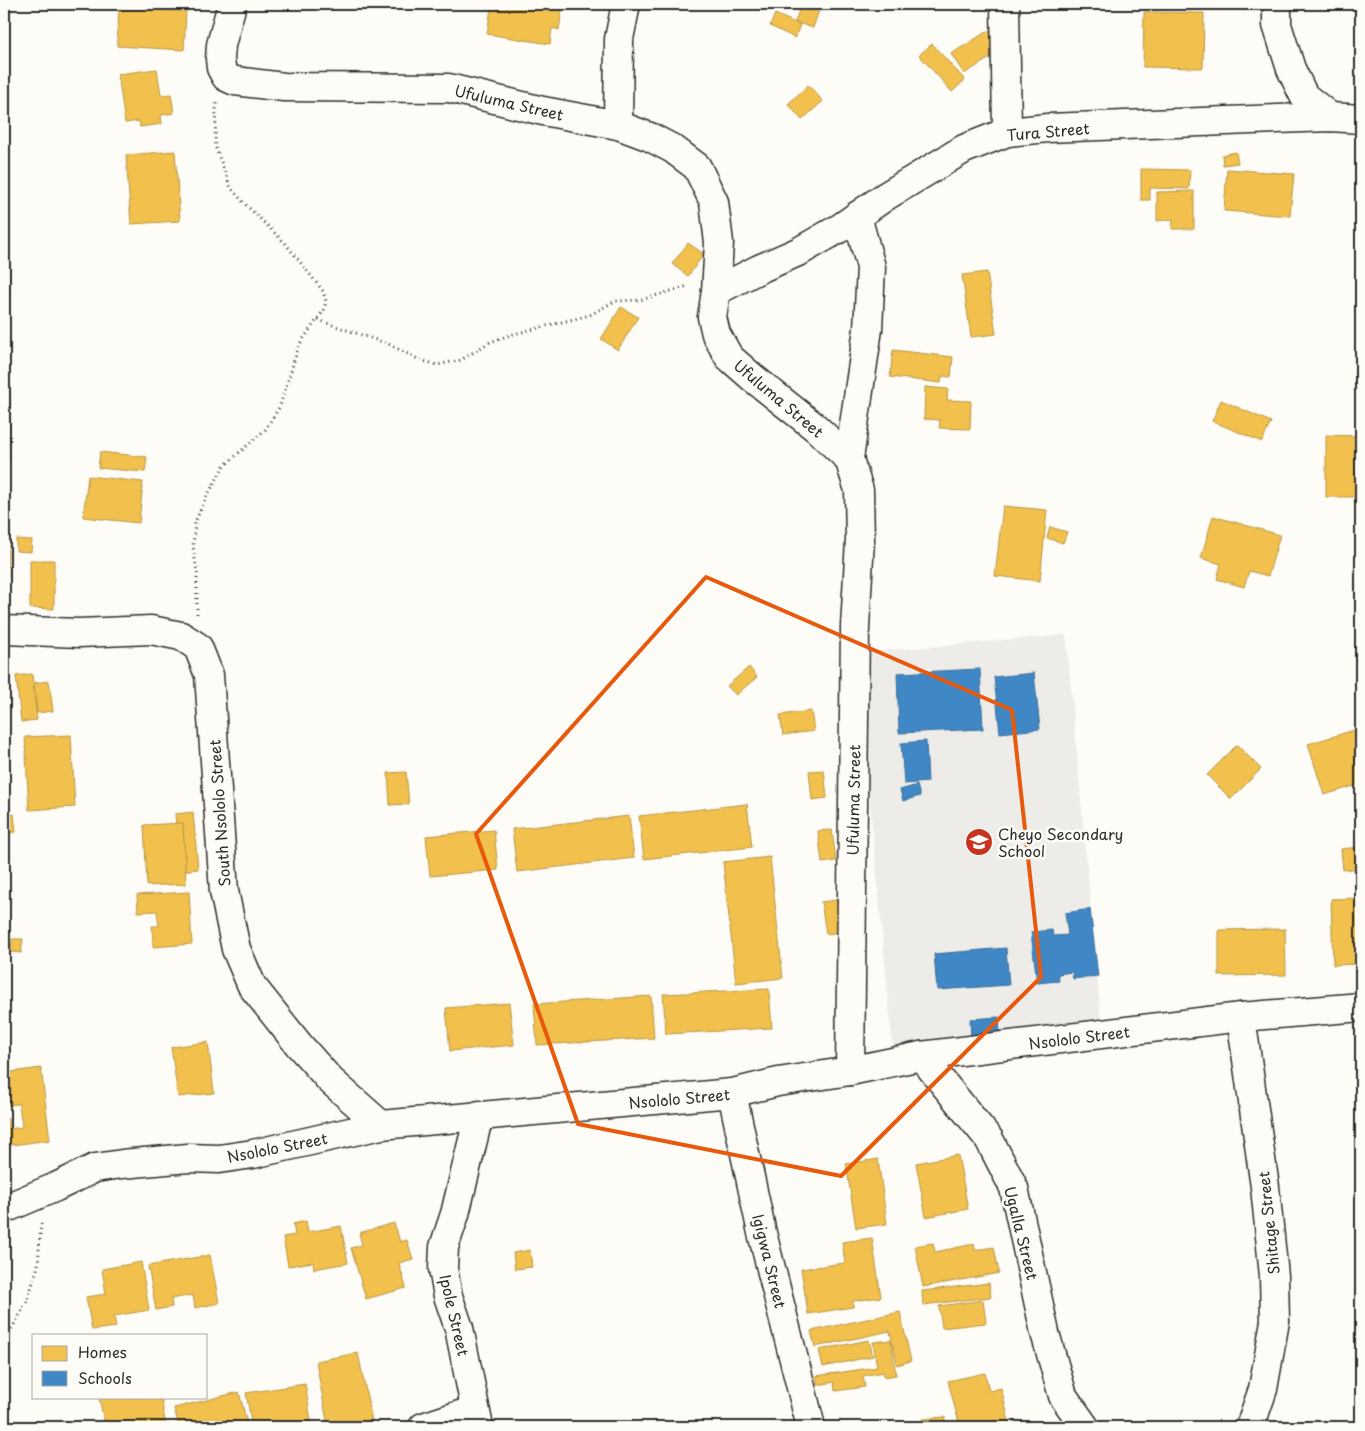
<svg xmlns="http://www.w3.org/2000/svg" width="1365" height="1431" font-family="'Playpen Sans',sans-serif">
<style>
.built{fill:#edece8}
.homes{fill:#f2c14e;stroke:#b69444}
.schools{fill:#3f88c5;stroke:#396c97}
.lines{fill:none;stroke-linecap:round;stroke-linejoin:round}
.street-casing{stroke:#2b2b2b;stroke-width:31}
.path{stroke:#2b2b2b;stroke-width:3;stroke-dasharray:1 4;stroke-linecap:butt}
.street{stroke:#fdfcf7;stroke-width:28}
.marked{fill:none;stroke:#e8590c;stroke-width:4;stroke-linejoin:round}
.labels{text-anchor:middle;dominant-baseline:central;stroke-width:5;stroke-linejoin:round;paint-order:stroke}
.street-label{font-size:15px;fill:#2b2b2b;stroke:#fdfcf7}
.poi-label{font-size:15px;fill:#2b2b2b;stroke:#fdfcf7;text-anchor:start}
</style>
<rect width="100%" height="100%" fill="#fdfcf7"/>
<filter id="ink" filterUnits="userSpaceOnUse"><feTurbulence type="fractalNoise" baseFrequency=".02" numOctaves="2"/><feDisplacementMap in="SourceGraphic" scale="10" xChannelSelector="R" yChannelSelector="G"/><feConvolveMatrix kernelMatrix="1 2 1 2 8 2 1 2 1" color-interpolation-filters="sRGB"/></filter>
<g filter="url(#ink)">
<path class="built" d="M1066,635L1102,1032L893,1050L856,653Z"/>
<g class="homes">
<path d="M497,4H563L559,30L552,28L550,44L487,34L491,8H496Z"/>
<path d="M801,4H821L813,28L795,22Z"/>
<path d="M119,7L186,11L184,50L117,46Z"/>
<path d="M1144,12L1204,13L1203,68L1143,67Z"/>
<path d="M775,14L800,25L795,38L770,26Z"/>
<path d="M991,29L1003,50L964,74L951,54Z"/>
<path d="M932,44L965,80L952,92L919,55Z"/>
<path d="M157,69L161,95L171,94L174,113L161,115L162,124L140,127L139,121L125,123L118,74Z"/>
<path d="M808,85L823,101L802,120L788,104Z"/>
<path d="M175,151L180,221L131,224L126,155Z"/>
<path d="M1236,152L1238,163L1223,165L1222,155Z"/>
<path d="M1141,169L1190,170L1189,189L1150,188V200H1141Z"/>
<path d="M1227,169L1294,174L1290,216L1224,211Z"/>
<path d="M1194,191V229H1172L1173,219L1157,221V192Z"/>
<path d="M688,243L704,254L688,276L672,264Z"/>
<path d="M4,246H8L9,293H4Z"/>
<path d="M987,272L996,334L971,337L962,275Z"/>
<path d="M1361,293V310L1355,307Z"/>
<path d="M621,307L638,317L618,350L601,339Z"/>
<path d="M893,350L953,357L951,377L942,376L941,383L890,377Z"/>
<path d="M925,387L948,389L947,400L971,401L970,429L939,428L940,420L924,419Z"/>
<path d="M4,398H10L9,461H4Z"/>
<path d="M1221,400L1271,422L1262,442L1212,421Z"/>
<path d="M1326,435L1361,436V497H1326Z"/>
<path d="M100,452L147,457L145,472L98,468Z"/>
<path d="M88,476L143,482L139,523L83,517Z"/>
<path d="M1003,506L1047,510L1040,581L995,576Z"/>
<path d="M1213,516L1280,535L1268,576L1249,571L1244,587L1217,579L1221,564L1201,558Z"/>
<path d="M1050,527L1067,532L1063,543L1047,538Z"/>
<path d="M16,539L32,540L31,552L16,551Z"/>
<path d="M4,542H8L7,618H4Z"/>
<path d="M30,560H54V609L30,608Z"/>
<path d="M749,667L757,677L736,695L727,686Z"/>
<path d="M32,674L37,720L21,722L16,676Z"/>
<path d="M49,681L53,711L37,713L34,683Z"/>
<path d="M811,711L814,731L783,735L780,715Z"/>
<path d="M1361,728V784L1324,795L1308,744Z"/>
<path d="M71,735L75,807L29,810L25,737Z"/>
<path d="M1237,745L1261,769L1231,799L1207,775Z"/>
<path d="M824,770L827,798L812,800L809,771Z"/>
<path d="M406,772L409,804L390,805L388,773Z"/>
<path d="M747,804L752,847L644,859L639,816Z"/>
<path d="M193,812L198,869L180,871L175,814Z"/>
<path d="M14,814L16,832L4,833V816Z"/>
<path d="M629,816L634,858L517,872L512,829Z"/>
<path d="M183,823L186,884L147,886L144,825Z"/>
<path d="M494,830L498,870L430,876L426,836Z"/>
<path d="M832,830L836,861L822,863L818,831Z"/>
<path d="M1361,847V868L1343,870L1341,849Z"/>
<path d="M770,857L783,978L736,983L723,862Z"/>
<path d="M189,892L192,944L153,947L152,926H159L157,911L138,912L137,895Z"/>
<path d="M1361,898V964L1333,965L1331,899Z"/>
<path d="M837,900L841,932L826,934L821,902Z"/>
<path d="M1285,929L1286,975L1219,976V930Z"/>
<path d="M12,939H23L21,953L11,952Z"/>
<path d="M769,989L772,1028L666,1034L663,994Z"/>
<path d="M651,996L654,1038L537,1045L534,1004Z"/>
<path d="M509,1003L514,1045L450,1051L446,1008Z"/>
<path d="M208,1042L214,1093L178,1097L171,1047Z"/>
<path d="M41,1068L50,1140L4,1146V1119H8L9,1129L22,1127L19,1104L4,1105V1073Z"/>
<path d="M958,1155L968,1209L926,1217L916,1163Z"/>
<path d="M878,1159L887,1224L856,1228L846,1164Z"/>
<path d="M306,1221L308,1232L341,1226L348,1263L314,1269L313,1262L288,1266L283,1237L295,1235L293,1224Z"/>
<path d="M394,1223L400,1242L407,1240L413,1259L399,1263L406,1288L366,1299L351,1248L362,1245L359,1233Z"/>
<path d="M872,1238L881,1297L853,1301V1307L808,1314L801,1269L845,1263L842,1242Z"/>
<path d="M933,1243L935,1252L974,1244L975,1250L994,1247L999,1273L923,1287L915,1246Z"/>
<path d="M530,1250L532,1267L515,1269L513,1253Z"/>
<path d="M210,1255L219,1303L195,1308L193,1295L171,1299L172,1307L156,1310L148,1266Z"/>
<path d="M141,1262L149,1310L114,1316L116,1327L92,1330L86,1297L106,1294L102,1269Z"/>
<path d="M989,1283L991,1297L923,1305L922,1291Z"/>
<path d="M983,1300L986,1323L942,1328L939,1306Z"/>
<path d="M900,1312L911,1361L897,1365L890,1331L815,1347L811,1331Z"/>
<path d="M869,1340L873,1356L823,1367L819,1350Z"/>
<path d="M891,1340L896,1375L884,1377L883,1372L863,1376L865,1387L835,1391L834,1382L817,1385L816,1376L877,1367L873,1342Z"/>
<path d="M358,1353L372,1421L339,1427H328L316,1361Z"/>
<path d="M985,1373L989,1391L1001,1388L1010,1425L998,1427H960L948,1381Z"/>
<path d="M305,1384L312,1427H252L246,1393Z"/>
<path d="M239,1392L248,1427H179L174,1408Z"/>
<path d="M99,1397H161L166,1427H105Z"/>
<path d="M945,1417V1427H923L922,1419Z"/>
</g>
<g class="schools">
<path d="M980,669L983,729L899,733L897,673Z"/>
<path d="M1034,673L1040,729L1000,733L994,677Z"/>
<path d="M926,741L928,782L904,784L901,743Z"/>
<path d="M917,785L920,796L903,801L900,790Z"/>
<path d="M1090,909L1098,976L1073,979L1072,972L1058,974L1059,981L1037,983L1031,932L1052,930L1053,936L1068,935L1065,913Z"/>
<path d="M1006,948L1009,985L937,990L934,954Z"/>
<path d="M999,1017L1000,1036L971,1039L970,1019Z"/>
</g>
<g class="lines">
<g class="street-casing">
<g id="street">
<path d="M232,4L221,45L220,59L221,68L226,77L235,81L284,87L449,88L543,111L618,125L650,137L673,149L697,167L714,202L719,243L716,291L712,317L716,334L729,357L753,378L816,428L849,459L859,490L860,540L855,627L850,1071"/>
<path d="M1005,4L1007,132"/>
<path d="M1277,4V25L1291,69L1304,96L1330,117"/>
<path d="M618,125L619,39L626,4"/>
<path d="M716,291L759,269L800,251L840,228L886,196L964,149L1007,132L1048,128L1330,117L1361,119"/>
<path d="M849,459L868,329L871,267L857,216"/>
<path d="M4,630L79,633L151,630L181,636L198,647L209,675L224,891L236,949L252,986L299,1045L330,1080L381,1125"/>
<path d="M1241,1017L1265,1187L1274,1276L1275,1321L1263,1389L1250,1427"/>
<path d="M921,1056L989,1139L1014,1188L1045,1333L1063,1396L1085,1427"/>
<path d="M732,1093L762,1233L811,1427"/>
<path d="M4,1209L56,1187L95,1168L122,1164L188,1158L219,1159L253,1154L381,1125L732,1093L778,1082L850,1071L921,1056L1241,1017L1361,1007"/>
<path d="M423,1427L475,1410"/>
<path d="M479,1427L459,1328L448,1296L443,1269L444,1247L455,1214L479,1115"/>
</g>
</g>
<g class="path">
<path d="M318,320L388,344L420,360L437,365L461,360L490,342L510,335L590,315L615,301L641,300L688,286"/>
<path d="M197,614V572L193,546L195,522L206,498L224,466L265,430L280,406L299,345L324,310L326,301L323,291L285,243L244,203L231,188L215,146L216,110L217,103"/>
<path d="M4,1342L27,1302L38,1266L41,1223"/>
</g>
<use href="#street" class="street"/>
</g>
</g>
<path class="marked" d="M706,577L1012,710L1041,977L841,1176L578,1124L476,834Z"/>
<defs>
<g id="school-disc" transform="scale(1.4375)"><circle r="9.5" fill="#c8321e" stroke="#fdfcf7"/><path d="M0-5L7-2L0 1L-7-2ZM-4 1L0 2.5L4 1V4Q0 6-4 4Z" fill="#fff"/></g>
</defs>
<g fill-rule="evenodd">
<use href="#school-disc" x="979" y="842"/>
</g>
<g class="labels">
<g class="street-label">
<text transform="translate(509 102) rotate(13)">Ufuluma Street</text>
<text transform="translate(1048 131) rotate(-5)">Tura Street</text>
<text transform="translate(779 398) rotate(40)">Ufuluma Street</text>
<text transform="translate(853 800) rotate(-89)">Ufuluma Street</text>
<text transform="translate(219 813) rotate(-94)">South Nsololo Street</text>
<text transform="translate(1079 1037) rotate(-7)">Nsololo Street</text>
<text transform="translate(679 1098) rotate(-5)">Nsololo Street</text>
<text transform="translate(277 1147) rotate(-11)">Nsololo Street</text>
<text transform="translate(1268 1223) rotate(-96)">Shitage Street</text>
<text transform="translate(1022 1233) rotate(76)">Ugalla Street</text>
<text transform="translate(770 1261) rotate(76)">Igigwa Street</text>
<text transform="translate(455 1315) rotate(77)">Ipole Street</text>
</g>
<g class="poi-label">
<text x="998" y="833">Cheyo Secondary<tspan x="998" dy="17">School</tspan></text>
</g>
</g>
<rect width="1365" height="1431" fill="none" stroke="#fdfcf7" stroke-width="20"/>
<rect x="10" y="10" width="1345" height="1411" fill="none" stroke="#2b2b2b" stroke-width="2" filter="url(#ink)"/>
<rect x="32" y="1334" width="175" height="65" fill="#fdfcf7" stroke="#a9a8a5"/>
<rect x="42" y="1346" width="25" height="15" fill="#f2c14e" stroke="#a9a8a5"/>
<text x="78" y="1358" font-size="15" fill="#2b2b2b">Homes</text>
<rect x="42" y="1371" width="25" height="15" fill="#3f88c5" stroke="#a9a8a5"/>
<text x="78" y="1384" font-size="15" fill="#2b2b2b">Schools</text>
</svg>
